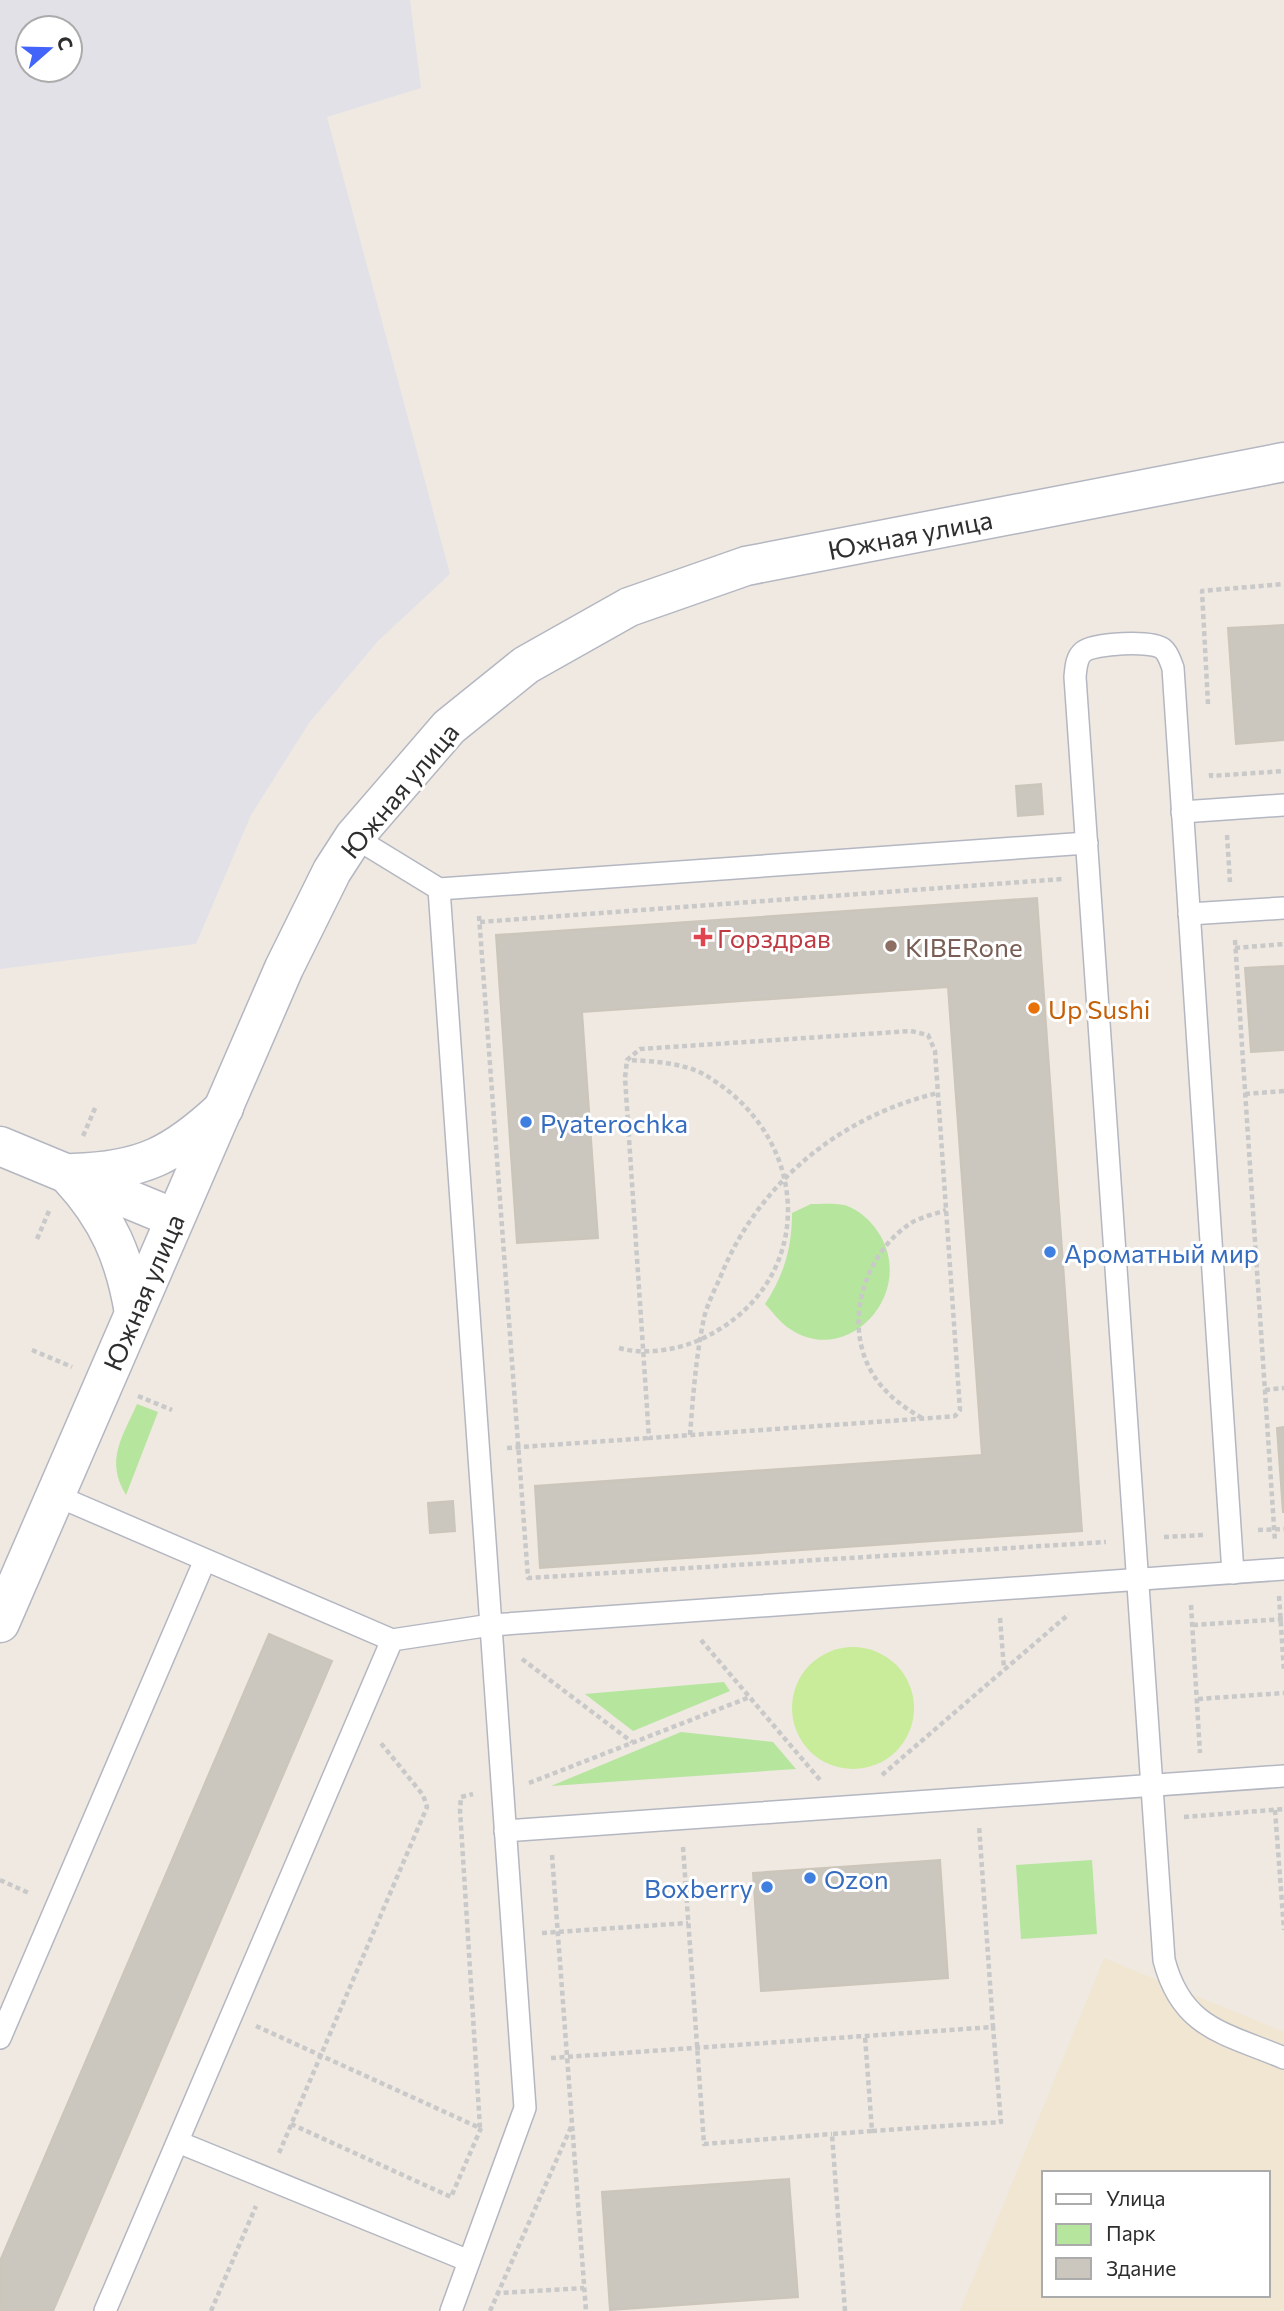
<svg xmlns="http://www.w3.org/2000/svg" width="1284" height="2311" font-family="Commissioner,sans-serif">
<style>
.industrial{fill:#e3e1e8;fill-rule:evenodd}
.education{fill:#f0e6d1;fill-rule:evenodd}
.green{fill:#b6e59e}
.pitch{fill:#c9ec9a}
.building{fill:#cbc7bf;stroke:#cbc5ba;stroke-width:2}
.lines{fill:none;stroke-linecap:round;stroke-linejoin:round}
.lane-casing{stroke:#b4b7c1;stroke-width:24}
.street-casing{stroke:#b4b7c1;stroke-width:41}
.secondary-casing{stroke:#b4b7c1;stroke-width:41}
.path{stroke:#c9c9c9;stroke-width:4.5;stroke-dasharray:5 3.5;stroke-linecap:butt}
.lane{stroke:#fff;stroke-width:21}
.street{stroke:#fff;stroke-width:38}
.secondary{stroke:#fff;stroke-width:38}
.health-dot{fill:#e0444e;stroke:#fff;stroke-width:2.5}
.education-dot{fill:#8d6e63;stroke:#fff;stroke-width:2.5}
.food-dot{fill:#e8710a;stroke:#fff;stroke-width:2.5}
.shop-dot{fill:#3f7fe0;stroke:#fff;stroke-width:2.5}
.labels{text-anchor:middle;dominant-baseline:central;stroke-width:6;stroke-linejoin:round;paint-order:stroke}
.street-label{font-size:26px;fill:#2e2e2e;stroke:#fff}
.health-label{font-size:26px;fill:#be3a42;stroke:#fff;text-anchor:start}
.education-label{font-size:26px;fill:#785e54;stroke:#fff;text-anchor:start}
.food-label{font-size:26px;fill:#c56008;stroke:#fff;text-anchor:start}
.shop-label{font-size:26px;fill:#366cbe;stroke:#fff;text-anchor:start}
</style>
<rect width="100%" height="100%" fill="#efe9e1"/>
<path class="industrial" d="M0,0H410L421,88L327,117L450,574L378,641L309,723L251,815L196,944L0,969ZM28,28H70V70H28Z"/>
<path class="education" d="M1104,1958L1284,2032V2311H960ZM1044,2173H1268V2295H1044Z"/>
<g class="green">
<path d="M811,1204C821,1204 834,1203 844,1205C859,1209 873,1223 880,1235C916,1296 845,1370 787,1327C779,1321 772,1311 765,1304C784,1275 792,1248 792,1213Z"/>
<path d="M137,1404L158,1412L126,1495C105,1460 122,1438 137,1404Z"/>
<path d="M724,1682L730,1691L633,1731L585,1694Z"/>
<path d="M681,1732L773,1742L796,1769L551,1786Z"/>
<path d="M1092,1860L1097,1934L1021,1939L1016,1865Z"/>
</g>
<circle class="pitch" cx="853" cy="1708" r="61"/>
<g class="building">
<path d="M1284,625V740L1236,744L1228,628Z"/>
<path d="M1041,784L1043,814L1018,816L1016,786Z"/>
<path d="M1037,898L1082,1531L540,1568L535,1486L982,1455L948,987L582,1012L598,1238L517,1243L496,935Z"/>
<path d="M1284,966V1050L1251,1052L1245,968Z"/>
<path d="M1284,1427V1512H1283L1277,1428Z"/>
<path d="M453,1501L455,1531L430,1533L428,1503Z"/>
<path d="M269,1634L332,1661L53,2311H0V2261Z"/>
<path d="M940,1860L948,1978L761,1991L753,1873Z"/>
<path d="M789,2179L798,2297L610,2310L602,2192Z"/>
</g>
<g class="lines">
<g class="lane-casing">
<g id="lane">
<path d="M1182,812L1284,805"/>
<path d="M354,837L439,889L1087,843"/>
<path d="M439,889L525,2108L451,2311"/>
<path d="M1189,914L1284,908"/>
<path d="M55,1495L392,1640L491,1625L1284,1569"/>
<path d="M1233,1573L1173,668C1170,661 1169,654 1163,649C1152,640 1094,643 1083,652C1076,658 1076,668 1075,677L1164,1960C1182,2029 1225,2033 1284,2058"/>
<path d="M505,1831L1284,1776"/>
<path d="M0,2038L205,1560"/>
<path d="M178,2142L469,2261"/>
<path d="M105,2311L392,1640"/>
</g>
</g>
<g class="street-casing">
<g id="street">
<path d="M0,1146L174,1218"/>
<path d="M73,1173C142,1171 174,1155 224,1108"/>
<path d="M70,1177C108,1218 125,1258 134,1313"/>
</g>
</g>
<g class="secondary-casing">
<path id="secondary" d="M0,1623L284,968L332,871L354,837L449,727L526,665L629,607L746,566L1284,462"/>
</g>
<g class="path">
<path d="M1208,704L1202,591L1284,584"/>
<path d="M1211,773V776L1284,771"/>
<path d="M1227,835L1230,882"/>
<path d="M479,916L528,1578L1106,1542"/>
<path d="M480,922L1062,879"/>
<path d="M1235,940L1275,1542"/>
<path d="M1235,948L1284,944"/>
<path d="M911,1031L928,1035L935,1051L960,1410L955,1416L945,1417L649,1438L625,1078L627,1060L640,1049Z"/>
<path d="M1245,1094L1284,1091"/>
<path d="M83,1136L96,1106"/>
<path d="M37,1239L49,1211"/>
<path d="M619,1348C644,1355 675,1350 697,1341C816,1289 816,1144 710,1078C688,1063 654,1061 628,1060"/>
<path d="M32,1350L72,1367"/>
<path d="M1265,1390L1284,1388"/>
<path d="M138,1396L172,1410"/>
<path d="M922,1418C901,1406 883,1392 871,1371C843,1321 865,1253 911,1223C921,1217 935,1214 946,1210"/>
<path d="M690,1435C693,1396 696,1356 704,1318C707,1305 714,1291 720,1278C757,1184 840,1116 938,1093"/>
<path d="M507,1448L649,1438"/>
<path d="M1258,1530L1284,1529"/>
<path d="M1164,1537L1204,1535"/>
<path d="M1279,1596L1284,1671"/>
<path d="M1191,1605L1200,1753"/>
<path d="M1000,1618L1004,1669"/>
<path d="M1193,1625L1284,1619"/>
<path d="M701,1640L820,1780"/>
<path d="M522,1659L632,1742"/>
<path d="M1198,1699L1284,1693"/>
<path d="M882,1775L1069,1614"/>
<path d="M529,1783L750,1697"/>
<path d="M1275,1810L1284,1930"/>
<path d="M1184,1817L1284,1809"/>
<path d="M683,1847L704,2144L832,2134"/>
<path d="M552,1855L586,2311"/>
<path d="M0,1880L31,1894"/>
<path d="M542,1933L688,1923"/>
<path d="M256,2026L480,2128L460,1810L461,1797L473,1794"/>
<path d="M551,2058L993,2027L979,1825"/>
<path d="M291,2124L451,2197L481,2128"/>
<path d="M571,2127L498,2293L584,2288"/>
<path d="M872,2131L1001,2122L993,2027"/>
<path d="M279,2153L427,1807L423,1795L380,1742"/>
<path d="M211,2311L256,2206"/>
<path d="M490,2311L498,2293"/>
<path d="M845,2311L832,2134L872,2131L865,2036"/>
</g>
<use href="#lane" class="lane"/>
<use href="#street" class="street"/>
<use href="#secondary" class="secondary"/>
</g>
<path class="health-dot" d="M699.5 926.5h7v7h7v7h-7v7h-7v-7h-7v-7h7z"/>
<circle class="education-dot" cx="891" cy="946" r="7"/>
<circle class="food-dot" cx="1034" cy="1008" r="7"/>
<g class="shop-dot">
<circle cx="526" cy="1122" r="7"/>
<circle cx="1050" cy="1252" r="7"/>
<circle cx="810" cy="1878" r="7"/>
<circle cx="767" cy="1887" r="7"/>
</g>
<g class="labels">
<g class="street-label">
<text transform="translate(910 534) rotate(-11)">Южная улица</text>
<text transform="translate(399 790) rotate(-50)">Южная улица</text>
<text transform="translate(143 1292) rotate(-67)">Южная улица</text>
</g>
<g class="health-label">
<text x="717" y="937">Горздрав</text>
</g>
<g class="education-label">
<text x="905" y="946">KIBERone</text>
</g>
<g class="food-label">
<text x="1048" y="1008">Up Sushi</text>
</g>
<g class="shop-label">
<text x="540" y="1122">Pyaterochka</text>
<text x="1064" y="1252">Ароматный мир</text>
<text x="824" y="1878">Ozon</text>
<text x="753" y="1887" text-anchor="end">Boxberry</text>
</g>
</g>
<rect x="1042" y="2171" width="228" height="126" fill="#ffffff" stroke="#ababab" stroke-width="2"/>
<rect x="1056" y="2194" width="35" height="10" fill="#ffffff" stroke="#ababab" stroke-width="2"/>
<text x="1106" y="2206" font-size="21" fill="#2e2e2e">Улица</text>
<rect x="1056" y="2224" width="35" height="21" fill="#b6e59e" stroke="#ababab" stroke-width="2"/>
<text x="1106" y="2241" font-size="21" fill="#2e2e2e">Парк</text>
<rect x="1056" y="2258" width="35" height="21" fill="#cbc7bf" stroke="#ababab" stroke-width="2"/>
<text x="1106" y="2276" font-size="21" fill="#2e2e2e">Здание</text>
<g transform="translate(49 49) rotate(70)"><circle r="33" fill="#ffffff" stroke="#ababab" stroke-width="2"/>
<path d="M0-5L12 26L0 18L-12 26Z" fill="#4264fb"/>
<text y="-10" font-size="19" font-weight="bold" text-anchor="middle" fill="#2e2e2e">С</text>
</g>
</svg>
